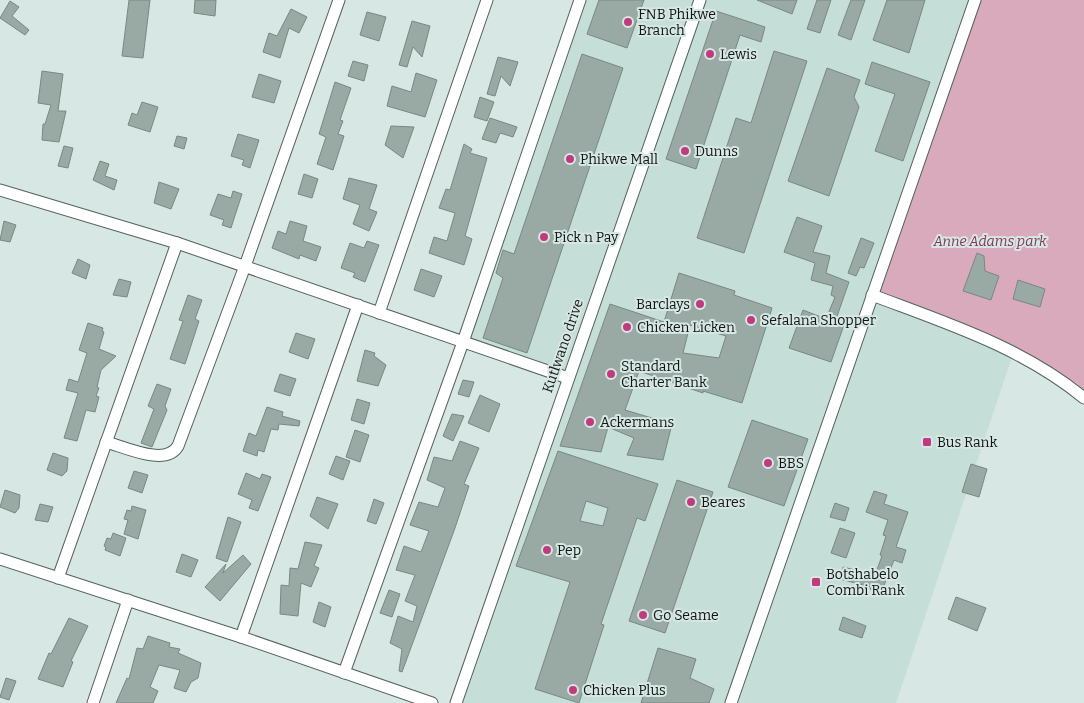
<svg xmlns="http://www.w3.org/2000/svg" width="1084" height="703" font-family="Bitter,serif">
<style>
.built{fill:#c5ded7}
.green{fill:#d8aabc}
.building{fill:#99a9a4;stroke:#798883;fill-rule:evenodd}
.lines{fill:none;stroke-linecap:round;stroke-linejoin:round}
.minor-casing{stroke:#53625e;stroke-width:13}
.minor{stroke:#fff;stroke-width:11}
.poi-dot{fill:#c03b7e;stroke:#d7e7e3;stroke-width:2}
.labels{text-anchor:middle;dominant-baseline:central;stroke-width:4;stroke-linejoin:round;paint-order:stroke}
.poi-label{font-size:14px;fill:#101614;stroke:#d7e7e3;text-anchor:start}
.park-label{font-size:14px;font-style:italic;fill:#823659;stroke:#d7e7e3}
.street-label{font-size:14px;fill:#101614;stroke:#d7e7e3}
</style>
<rect width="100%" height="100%" fill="#d7e7e3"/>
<path class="built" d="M580,0H975L1014,351L896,703H455L568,378L463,342Z"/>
<path class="green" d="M975,0H1084V399L999,344L872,295Z"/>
<g class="building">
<path d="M129,0H150L143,58L122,56Z"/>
<path d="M195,0H216L215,16L194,13Z"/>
<path d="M599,0H644L627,48L587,34Z"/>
<path d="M757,0H797L792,14Z"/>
<path d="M817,0H831L820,33L807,29Z"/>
<path d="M851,0H865L851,40L838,35Z"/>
<path d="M887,0H925L909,53L873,40Z"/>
<path d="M10,1L19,7L12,16L29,30L25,35L0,18Z"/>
<path d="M291,9L307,17L299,33L289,28L280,58L263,52L269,33L277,36Z"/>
<path d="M716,11L765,27L761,42L740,35L696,169L666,159Z"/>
<path d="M367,12L386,17L379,41L360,35Z"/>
<path d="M412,21L430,26L422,57L413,47L407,67L399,65Z"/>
<path d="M774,51L807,61L744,253L697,238L736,118L751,123Z"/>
<path d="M582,54L623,68L527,353L483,338L503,278L496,273L503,250L514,254Z"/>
<path d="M498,57L518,62L510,86L501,76L495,96L487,94Z"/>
<path d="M353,61L368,65L364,81L348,76Z"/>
<path d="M872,62L930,82L903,161L875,151L895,94L865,84Z"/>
<path d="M827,68L860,80L854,97L859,107L829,196L788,181Z"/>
<path d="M42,71L63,74L58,111H66L59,142L42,140L43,124H45L51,105L38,103Z"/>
<path d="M416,73L437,80L425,117L387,106L392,86L411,92Z"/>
<path d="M259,74L281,81L274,103L252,97Z"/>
<path d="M335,82L351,88L340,120L343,121L338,134L344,136L333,170L317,164L326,137L319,134Z"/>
<path d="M480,97L494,102L487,121L474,117Z"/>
<path d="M142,102L158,107L150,132L128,125L132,113L137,115Z"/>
<path d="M490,118L517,127L513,137L500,133L496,143L482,139Z"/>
<path d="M391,126L414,127L403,158L385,145Z"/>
<path d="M238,134L259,140L250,168L242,165L244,160L231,156Z"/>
<path d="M177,136L187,138L184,149L174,146Z"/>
<path d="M464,144L472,149L470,153L487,158L465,236L472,239L464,265L429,253L434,237L447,241L455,213L439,208L446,189L450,190Z"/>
<path d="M64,146L73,148L68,168L58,166Z"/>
<path d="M100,161L109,164L105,176L117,180L114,190L93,180Z"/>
<path d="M304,174L318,179L312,198L298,194Z"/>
<path d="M349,178L377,185L369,209L377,212L369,231L353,224L360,205L343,199Z"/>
<path d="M159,182L179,189L171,209L154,203Z"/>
<path d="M233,191L242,194L231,228L222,225L224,220L210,215L218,194L231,198Z"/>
<path d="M797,217L822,226L813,252L830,256L826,273L849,282L835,322L844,325L831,362L789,348L803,310L826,319L835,297L831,295L833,286L811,280L815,263L784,252Z"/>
<path d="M4,221L16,225L10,242L0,240Z"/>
<path d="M290,221L307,226L303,241L321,247L316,261L300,255L299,259L272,248L278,231L286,234Z"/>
<path d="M861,238L874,243L864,268L860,267L856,276L848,273Z"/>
<path d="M367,241L379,245L365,282L353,277L355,273L341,268L350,243L364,248Z"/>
<path d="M977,253L984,256L985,271L999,276L991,300L963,291Z"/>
<path d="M78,259L90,265L86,279L72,273Z"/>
<path d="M421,269L442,276L434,297L414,290Z"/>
<path d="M679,273L735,291L734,295L772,308L742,403L703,391V393L639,371L625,410L672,424L663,460L627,455L634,438L608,427L601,452L560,446L610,304L664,322ZM690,325L726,336L719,358L683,353Z"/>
<path d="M119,279L131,282L127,297L113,295Z"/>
<path d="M1018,280L1045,289L1040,307L1013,299Z"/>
<path d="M188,295L202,300L195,319L199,321L185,364L170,359L183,321L179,320Z"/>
<path d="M88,323L103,328L102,331L104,332L99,349L116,356L101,370L97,387L99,388L96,396L99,397L95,412L86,410L77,441L64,438L78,393L66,390L69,379L78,382L87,353L79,350Z"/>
<path d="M296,333L315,339L308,359L289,352Z"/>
<path d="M365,350L375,353L374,356L386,365L378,386L357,381Z"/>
<path d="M280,374L296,379L290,396L274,391Z"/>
<path d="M463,380L474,382L469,397L458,394Z"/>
<path d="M157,384L171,389L165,406L167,410L152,447L141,443L154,409L148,406Z"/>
<path d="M480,395L500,404L489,432L468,423Z"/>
<path d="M357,399L370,403L364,424L351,420Z"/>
<path d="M267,407L283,412L282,416L300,421L299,426L279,424L278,430L271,429L264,452L258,450L257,456L243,451L249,433L256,436Z"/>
<path d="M452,414L464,416L453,441L443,436Z"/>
<path d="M752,420L808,439L784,506L728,487Z"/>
<path d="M355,430L369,435L360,462L346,457Z"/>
<path d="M460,441L479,448L464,484L469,486L455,528L402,672L399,671L402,649L390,643L398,616L413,622L417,606L405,601L415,575L396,570L404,546L421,552L429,531L410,525L419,502L438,507L445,488L427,480L434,457L452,461Z"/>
<path d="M558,451L658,484L645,521L637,518L601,624L604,625L579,703L535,689L570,582L516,566ZM586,501L608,508L603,526L580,521Z"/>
<path d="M53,453L68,458L67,471L62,476L47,470Z"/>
<path d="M336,456L350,461L343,480L329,474Z"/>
<path d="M971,464L987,469L979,497L962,492Z"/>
<path d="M134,471L148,475L142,493L128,488Z"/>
<path d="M246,473L260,479L262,474L271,477L258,511L249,508L252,500L238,494Z"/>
<path d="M677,480L713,492L665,633L629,621Z"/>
<path d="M5,490L20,495L19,508L15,513L0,507Z"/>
<path d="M874,491L887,495L884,504L908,512L896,547L906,550L902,563L894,560L881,593L870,589L871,587L840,579L843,567L875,575L882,556L880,555L886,536L883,535L888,520L866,512Z"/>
<path d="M317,497L338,504L328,529L310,516Z"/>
<path d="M374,499L384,503L376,524L367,521Z"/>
<path d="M835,503L849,508L845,521L830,517Z"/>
<path d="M40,504L53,507L48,522L35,520Z"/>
<path d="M132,506L146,510L138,539L124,534L128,520L124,519L127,510L131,511Z"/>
<path d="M228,517L241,522L227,562L216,558Z"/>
<path d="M840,528L855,533L846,558L831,553Z"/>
<path d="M113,533L126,538L120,556L105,550L106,547L104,546L107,538L111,539Z"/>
<path d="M305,542L322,545L314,566L319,568L311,587L301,583L298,616L280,614L281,585L289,586L290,568L298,569Z"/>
<path d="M182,554L198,560L191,577L176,572Z"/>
<path d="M243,555L251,564L220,601L205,587L226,564L223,573Z"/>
<path d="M389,590L400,594L392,617L380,613Z"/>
<path d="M956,597L986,608L977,631L948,619Z"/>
<path d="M319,602L331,607L325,627L313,622Z"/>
<path d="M843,617L866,626L862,638L839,630Z"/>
<path d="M69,618L88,626L71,661L73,662L63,687L38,679L49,653L51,654Z"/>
<path d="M148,636L170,643L169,647L180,649L178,653L201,663L198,678L191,682L186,692L174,688L180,670L159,665L150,687L158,691L153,703H116L127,678L129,679L137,648L143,649Z"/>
<path d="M658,648L696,659L690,678L714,689L709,703H641Z"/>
<path d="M6,678L16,681L9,700L0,697Z"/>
</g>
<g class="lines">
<g class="minor-casing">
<g id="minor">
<path d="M0,190L177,243L568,378"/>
<path d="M872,295C946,323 1022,347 1084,398"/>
<path d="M379,313L487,0"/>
<path d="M106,442C125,447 166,467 178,446L245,266L339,0"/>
<path d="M0,559L241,637L432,703"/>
<path d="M58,578L177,243"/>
<path d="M241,637L358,305"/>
<path d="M344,673L463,342L580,0"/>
<path d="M93,703L128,600"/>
<path d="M456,703L700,0"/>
<path d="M731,703L975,0"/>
</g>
</g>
<use href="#minor" class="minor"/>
</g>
<g class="poi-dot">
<circle cx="628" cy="22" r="5"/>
<circle cx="710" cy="54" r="5"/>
<circle cx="685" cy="151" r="5"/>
<circle cx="570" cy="159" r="5"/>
<circle cx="544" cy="237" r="5"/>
<circle cx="700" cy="304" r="5"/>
<circle cx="751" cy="320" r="5"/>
<circle cx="627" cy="327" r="5"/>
<circle cx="611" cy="374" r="5"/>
<circle cx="590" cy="422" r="5"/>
<rect x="922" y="437" width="10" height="10" rx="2.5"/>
<circle cx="768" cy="463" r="5"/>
<circle cx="691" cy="502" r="5"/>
<circle cx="547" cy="550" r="5"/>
<rect x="811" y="577" width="10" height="10" rx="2.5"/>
<circle cx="643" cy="615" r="5"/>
<circle cx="573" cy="690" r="5"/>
</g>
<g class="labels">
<g class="poi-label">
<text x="638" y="14">FNB Phikwe<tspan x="638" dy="16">Branch</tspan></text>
<text x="720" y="54">Lewis</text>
<text x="695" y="151">Dunns</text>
<text x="580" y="159">Phikwe Mall</text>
<text x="554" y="237">Pick n Pay</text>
<text x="690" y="304" text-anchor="end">Barclays</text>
<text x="761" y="320">Sefalana Shopper</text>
<text x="637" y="327">Chicken Licken</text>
<text x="621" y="366">Standard<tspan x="621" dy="16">Charter Bank</tspan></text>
<text x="600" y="422">Ackermans</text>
<text x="937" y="442">Bus Rank</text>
<text x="778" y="463">BBS</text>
<text x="701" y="502">Beares</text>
<text x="557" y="550">Pep</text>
<text x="826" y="574">Botshabelo<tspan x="826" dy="16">Combi Rank</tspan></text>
<text x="653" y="615">Go Seame</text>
<text x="583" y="690">Chicken Plus</text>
</g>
<g class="park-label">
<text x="990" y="241">Anne Adams park</text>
</g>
<g class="street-label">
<text transform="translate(563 346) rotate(-71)">Kutlwano drive</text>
</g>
</g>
</svg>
